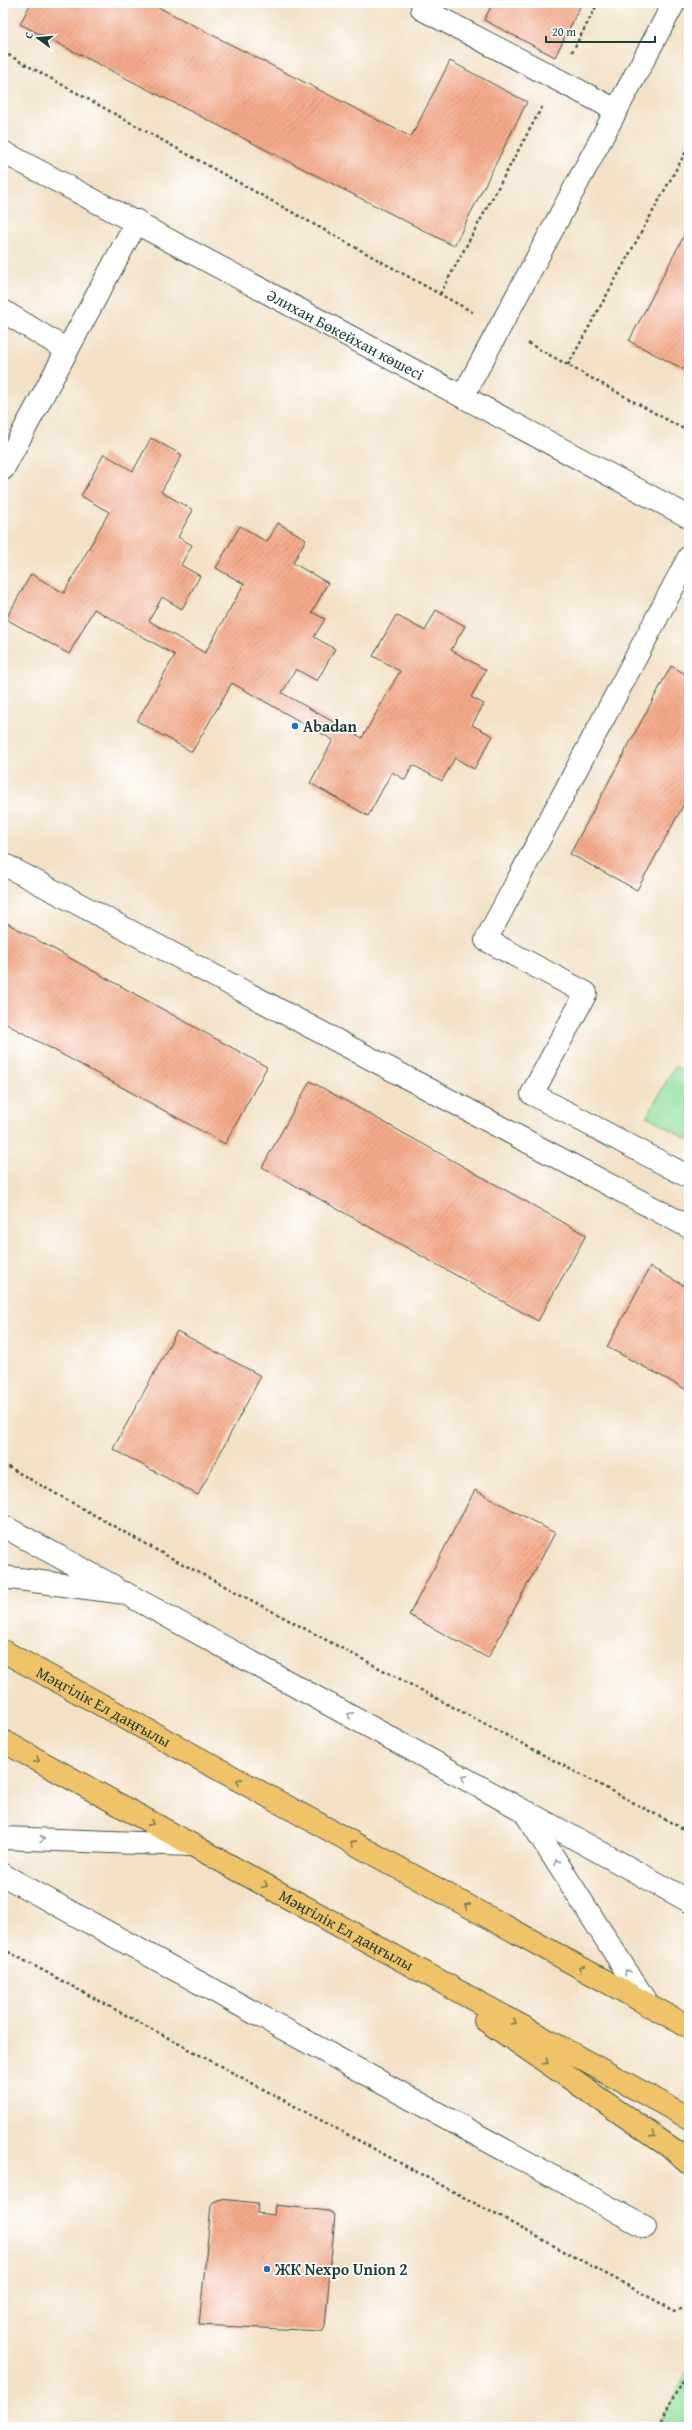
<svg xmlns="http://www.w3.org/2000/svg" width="692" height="2430" font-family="'Gentium Book Plus',serif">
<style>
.green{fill:#94e09d;stroke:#5a8e68}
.building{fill:url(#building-hatch)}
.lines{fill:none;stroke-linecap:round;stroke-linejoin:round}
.minor-casing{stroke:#3f564a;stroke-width:24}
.major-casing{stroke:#3f564a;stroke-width:24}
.path{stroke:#3f564a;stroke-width:2.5;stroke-dasharray:3 3;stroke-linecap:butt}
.minor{stroke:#fff;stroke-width:22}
.major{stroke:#f1c369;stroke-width:22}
.oneway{stroke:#8f9e9a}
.oneway2{stroke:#7d794c}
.poi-dot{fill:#1f6fb2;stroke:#fff;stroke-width:1.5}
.labels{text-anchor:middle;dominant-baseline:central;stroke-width:3.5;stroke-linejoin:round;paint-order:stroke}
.street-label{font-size:16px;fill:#1f3d34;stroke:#fff}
.poi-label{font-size:16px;font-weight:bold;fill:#1f3d34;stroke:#fff;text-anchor:start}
</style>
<defs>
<pattern id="building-hatch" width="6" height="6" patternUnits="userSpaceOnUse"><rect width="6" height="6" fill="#f5aa8a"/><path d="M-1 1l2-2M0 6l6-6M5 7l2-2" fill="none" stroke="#c68c72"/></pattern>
</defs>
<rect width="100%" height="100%" fill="#fff"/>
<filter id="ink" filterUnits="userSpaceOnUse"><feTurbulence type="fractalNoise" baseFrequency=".025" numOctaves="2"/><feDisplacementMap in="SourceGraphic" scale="8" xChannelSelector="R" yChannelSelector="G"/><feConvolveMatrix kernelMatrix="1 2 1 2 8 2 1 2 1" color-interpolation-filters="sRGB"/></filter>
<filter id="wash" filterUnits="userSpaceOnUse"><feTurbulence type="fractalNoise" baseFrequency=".012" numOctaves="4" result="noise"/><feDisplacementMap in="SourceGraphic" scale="16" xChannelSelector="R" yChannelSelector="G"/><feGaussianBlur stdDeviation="0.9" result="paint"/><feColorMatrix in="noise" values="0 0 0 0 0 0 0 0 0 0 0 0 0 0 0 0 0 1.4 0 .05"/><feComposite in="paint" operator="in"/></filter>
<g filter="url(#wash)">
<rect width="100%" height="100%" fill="#f3e1c6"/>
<g class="green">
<path d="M675,1066L689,1074V1140L647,1116Z"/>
<path d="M689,2367V2427H658Z"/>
</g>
<g id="blocks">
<g class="building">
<path d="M31,3H150L411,137L450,61L527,102L454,246L20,24Z"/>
<path d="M493,3H582L555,57L484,20Z"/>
<path d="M689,226V372L629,341Z"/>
<path d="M151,438L182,455L161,492L193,510L178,537L192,545L181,565L200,576L182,609L162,597L149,621L205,653L244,584L216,568L240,526L267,542L278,523L306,539L293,563L328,583L312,612L325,619L314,637L335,649L317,681L296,669L282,693L362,738L400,671L373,656L396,615L425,631L436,610L465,626L451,650L486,670L471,697L484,704L472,725L493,736L474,769L455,758L442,781L413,765L405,780L392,772L368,816L310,783L333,740L232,683L192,752L137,721L175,655L94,609L69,654L6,619L31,574L64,593L109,512L81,496L104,454L133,471Z"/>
<path d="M671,666L689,676V795L637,890L570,854Z"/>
<path d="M3,921L267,1067L225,1144L3,1022Z"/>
<path d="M310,1081L586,1235L538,1321L262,1167Z"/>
<path d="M650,1267L689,1288V1391L607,1347Z"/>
<path d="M177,1331L261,1376L198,1495L113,1449Z"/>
<path d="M475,1490L555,1533L488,1658L409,1615Z"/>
<path d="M221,2199L258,2203L257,2213L274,2215L275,2205L329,2211L333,2213L335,2216L325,2326L322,2331L199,2325L211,2206L213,2202Z"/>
</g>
</g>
</g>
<g filter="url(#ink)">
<use href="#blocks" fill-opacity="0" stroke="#3f564a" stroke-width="1"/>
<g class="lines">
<g class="minor-casing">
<g id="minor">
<path d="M422,9L616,110"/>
<path id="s1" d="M3,152L689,517"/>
<path d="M3,311L67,350"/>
<path d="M463,396L674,3"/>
<path d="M3,469L137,221"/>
<path d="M689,557L486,940L586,993L532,1094L689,1177"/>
<path d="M3,864L689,1227"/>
<path d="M3,1526L113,1586"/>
<path d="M3,1577L125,1593L524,1811L648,2005"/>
<path d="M527,1812L689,1901"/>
<path d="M3,1838L192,1845"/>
<path d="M3,1875L645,2227"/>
</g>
</g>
<g class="major-casing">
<g id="major">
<path id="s2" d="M3,1651L689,2027"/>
<path id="s3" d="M3,1741L689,2118"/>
<path d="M485,2020L677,2152L689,2163"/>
</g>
</g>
<g class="path">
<path d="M3,52L474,313"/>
<path d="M572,52L598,3"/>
<path d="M440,294L543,105"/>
<path d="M528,343L689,432"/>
<path d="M568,365L689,146"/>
<path d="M3,1464L160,1552L689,1832"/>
<path d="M3,1949L675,2311L689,2304"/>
<path d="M659,2427L689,2367"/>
</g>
<use href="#minor" class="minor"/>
<use href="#major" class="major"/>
</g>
<defs><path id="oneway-chevron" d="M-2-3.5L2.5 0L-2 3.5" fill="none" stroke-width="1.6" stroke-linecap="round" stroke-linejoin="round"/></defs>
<g class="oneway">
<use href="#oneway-chevron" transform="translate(350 1715) rotate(-151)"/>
<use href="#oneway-chevron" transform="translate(464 1778) rotate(-151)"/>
<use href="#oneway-chevron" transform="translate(42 1839) rotate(2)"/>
<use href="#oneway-chevron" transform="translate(557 1862) rotate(-123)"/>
<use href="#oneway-chevron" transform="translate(627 1972) rotate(-123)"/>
</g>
<g class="oneway2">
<use href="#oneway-chevron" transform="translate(37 1760) rotate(29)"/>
<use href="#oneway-chevron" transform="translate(239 1781) rotate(-151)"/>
<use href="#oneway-chevron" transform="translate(151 1823) rotate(29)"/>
<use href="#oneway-chevron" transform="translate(353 1843) rotate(-151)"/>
<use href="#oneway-chevron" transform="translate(265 1885) rotate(29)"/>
<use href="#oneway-chevron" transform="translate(467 1906) rotate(-151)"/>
<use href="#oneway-chevron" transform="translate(581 1968) rotate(-151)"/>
<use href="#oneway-chevron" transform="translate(514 2022) rotate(29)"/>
<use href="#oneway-chevron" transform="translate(546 2062) rotate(34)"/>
<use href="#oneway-chevron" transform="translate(653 2135) rotate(34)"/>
</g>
</g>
<g class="poi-dot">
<circle cx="295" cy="726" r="4"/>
<circle cx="267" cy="2269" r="4"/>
</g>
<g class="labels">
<g class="street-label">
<text stroke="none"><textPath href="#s1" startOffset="388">Әлихан Бөкейхан көшесі</textPath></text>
<text stroke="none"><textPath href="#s2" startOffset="115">Мәңгілік Ел даңғылы</textPath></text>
<text stroke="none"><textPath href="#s3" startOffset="392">Мәңгілік Ел даңғылы</textPath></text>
</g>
<g class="poi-label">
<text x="303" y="726">Abadan</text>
<text x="275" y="2269">ЖК Nexpo Union 2</text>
</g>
</g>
<rect width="692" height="2430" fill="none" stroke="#fff" stroke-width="16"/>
<g transform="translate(38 38) rotate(286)" stroke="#ffffff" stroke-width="3" paint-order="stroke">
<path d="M0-3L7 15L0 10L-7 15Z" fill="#1f3d34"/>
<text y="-6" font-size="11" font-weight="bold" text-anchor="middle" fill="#1f3d34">С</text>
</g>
<path d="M546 36v6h109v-6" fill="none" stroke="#1f3d34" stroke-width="2"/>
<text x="552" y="36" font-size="12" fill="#1f3d34" stroke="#ffffff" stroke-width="3" paint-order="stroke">20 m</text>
</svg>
